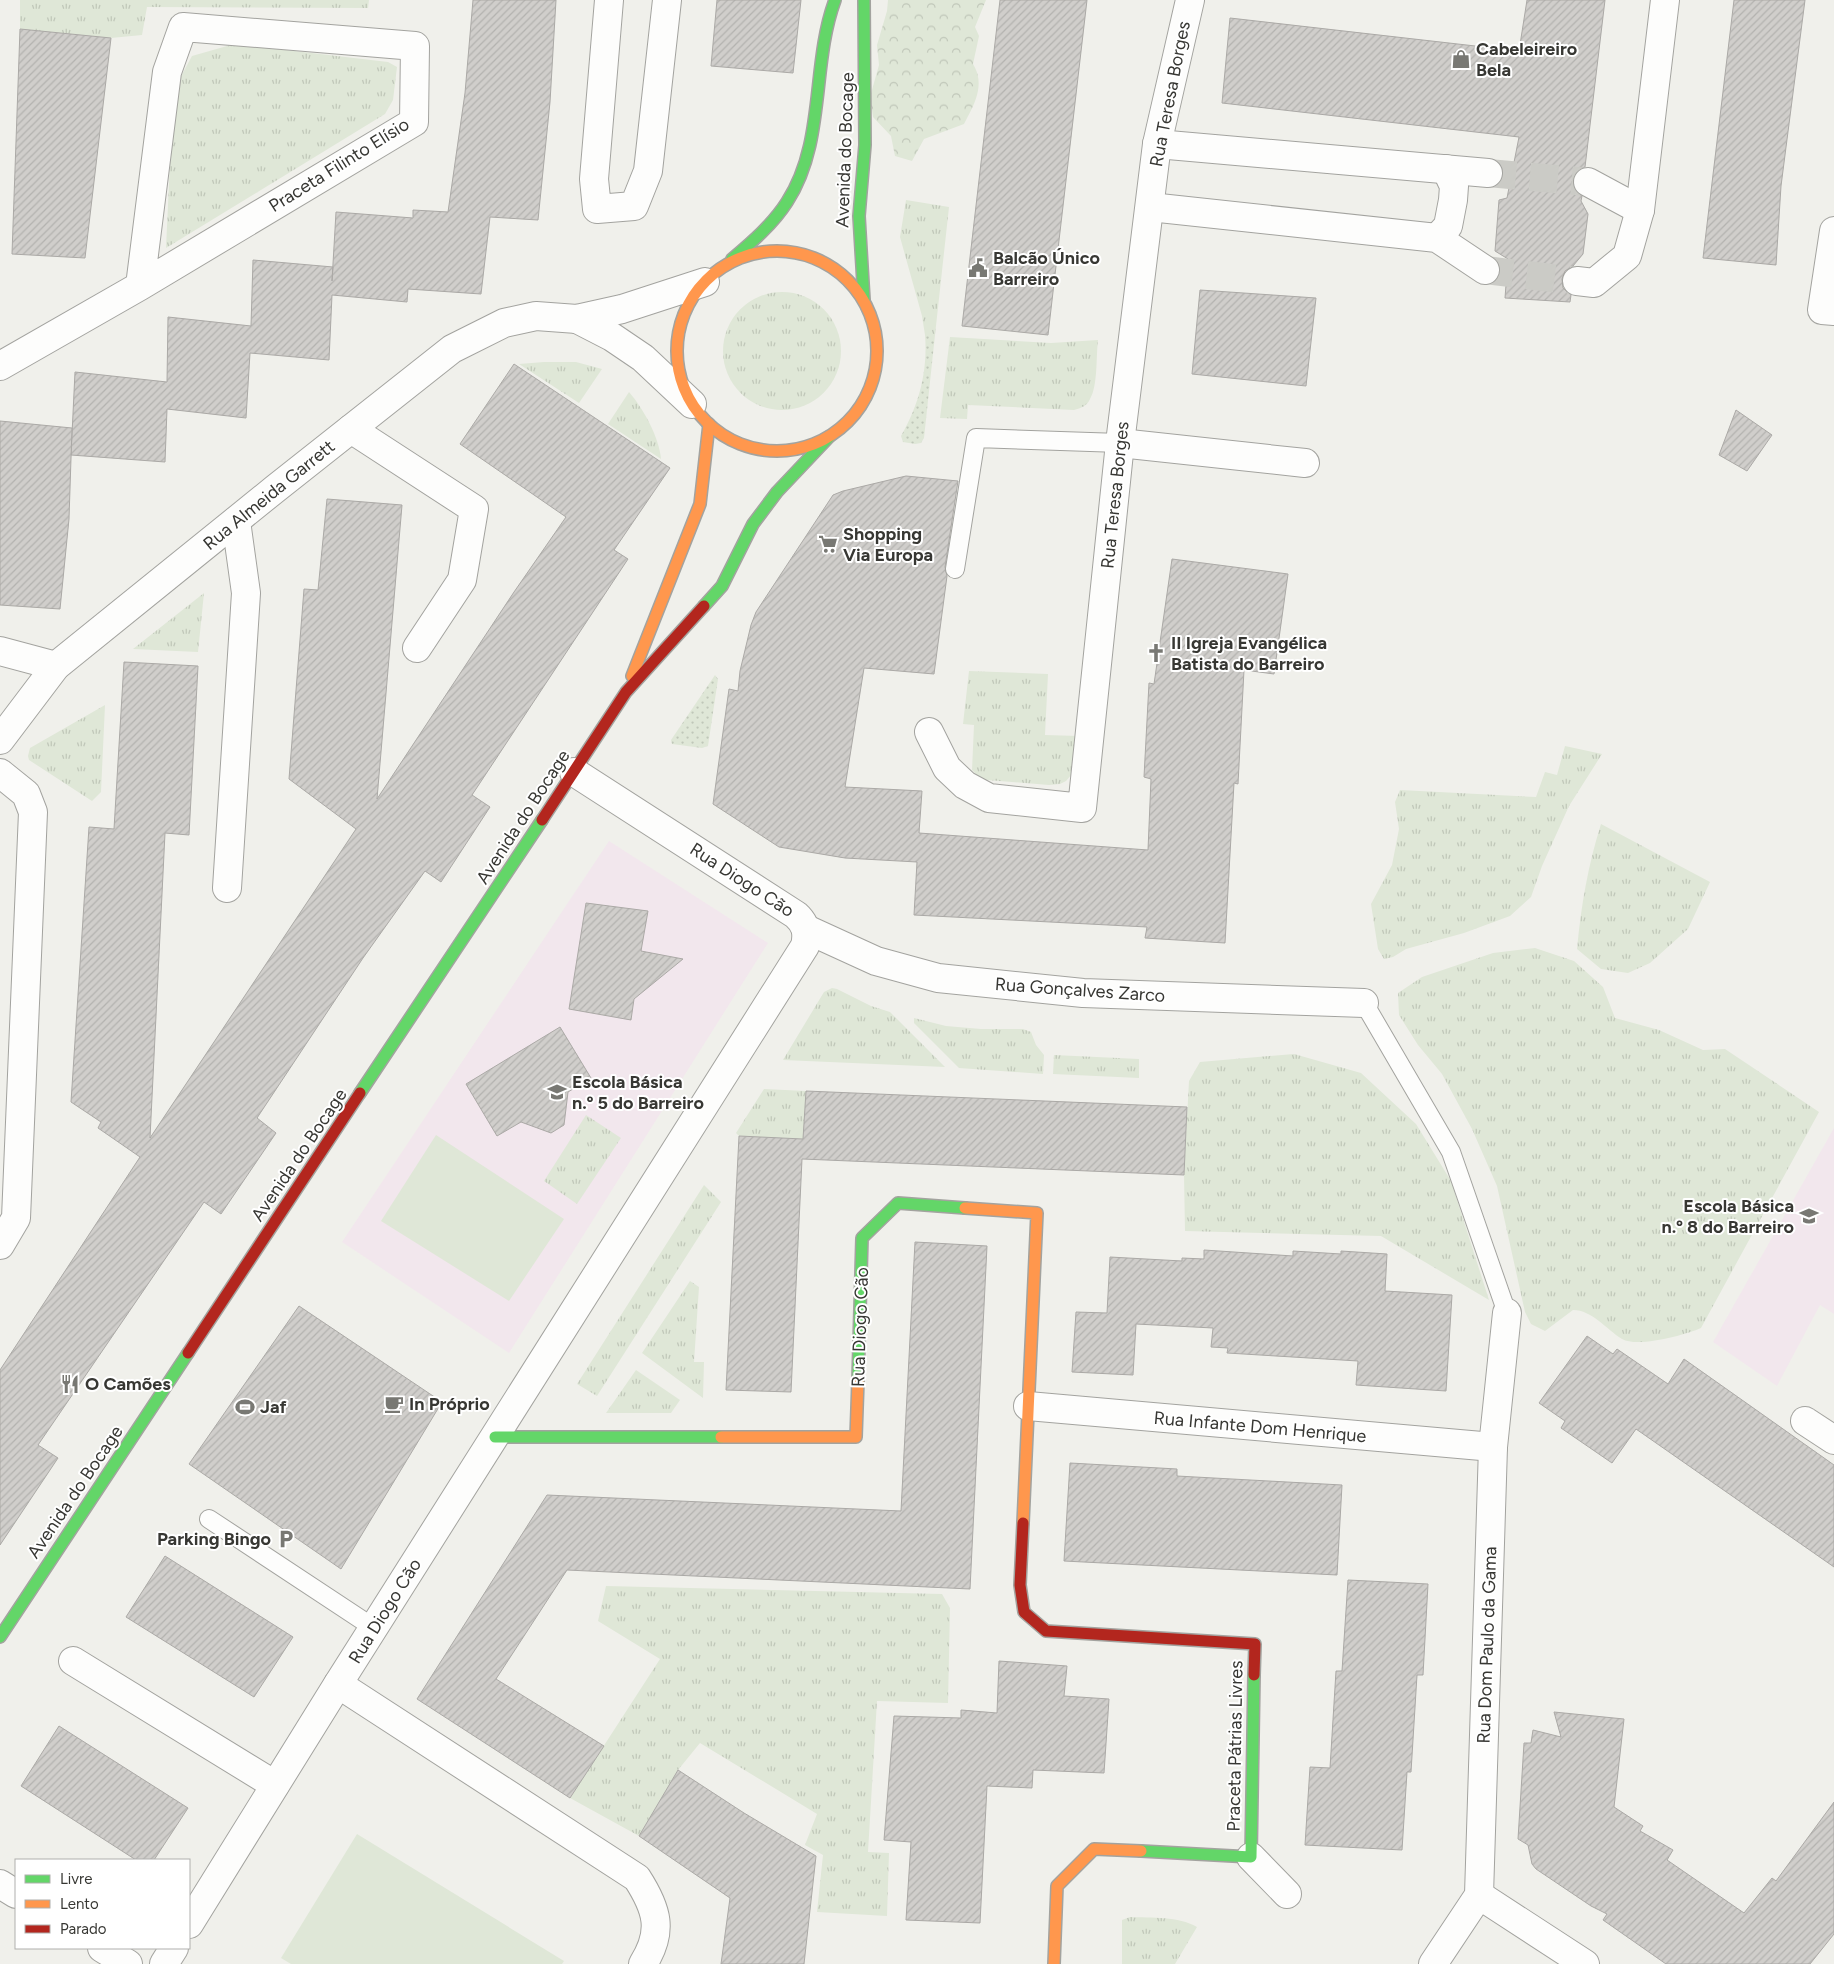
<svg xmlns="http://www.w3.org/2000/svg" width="1834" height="1964" font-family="Figtree,sans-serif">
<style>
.education{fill:#f2e7ed}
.grass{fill:url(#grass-tufts)}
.forest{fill:url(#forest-crowns)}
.garden{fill:url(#garden-dots)}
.pitch{fill:#dfe7d7}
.building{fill:url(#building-hatch);stroke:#aba9a6}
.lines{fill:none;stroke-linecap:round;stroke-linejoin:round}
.street-tunnel{stroke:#cbcbc6;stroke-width:28;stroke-dasharray:28 14;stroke-linecap:butt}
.lane-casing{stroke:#a3a39f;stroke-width:20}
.street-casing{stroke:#a3a39f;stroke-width:30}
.fast-casing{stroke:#a3a39f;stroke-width:14}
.slow-casing{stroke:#a3a39f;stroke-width:14}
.jam-casing{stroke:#a3a39f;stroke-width:14}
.lane{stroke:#fdfdfc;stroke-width:18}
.street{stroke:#fdfdfc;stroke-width:28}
.fast{stroke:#63d668;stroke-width:11}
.slow{stroke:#ff974d;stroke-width:11}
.jam{stroke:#b3261e;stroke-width:11}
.labels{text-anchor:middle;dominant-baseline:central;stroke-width:4;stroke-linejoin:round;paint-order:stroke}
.poi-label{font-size:18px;font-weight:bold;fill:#373733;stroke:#fff;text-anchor:start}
.street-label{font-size:18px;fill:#373733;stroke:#fff}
</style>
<defs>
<pattern id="grass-tufts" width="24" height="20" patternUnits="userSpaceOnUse" patternTransform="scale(1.25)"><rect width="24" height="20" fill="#dfe7d7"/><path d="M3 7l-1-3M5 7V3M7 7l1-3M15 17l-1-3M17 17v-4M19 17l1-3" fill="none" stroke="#c0c7b9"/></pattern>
<pattern id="forest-crowns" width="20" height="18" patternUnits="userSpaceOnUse" patternTransform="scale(1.25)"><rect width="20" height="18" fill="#dfe7d7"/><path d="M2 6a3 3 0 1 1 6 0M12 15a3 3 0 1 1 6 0" fill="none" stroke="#c0c7b9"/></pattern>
<pattern id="garden-dots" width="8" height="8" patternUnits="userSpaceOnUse" patternTransform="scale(1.25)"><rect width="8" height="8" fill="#dfe7d7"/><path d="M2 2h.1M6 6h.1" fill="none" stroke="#c0c7b9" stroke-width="1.8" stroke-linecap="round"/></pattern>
<pattern id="building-hatch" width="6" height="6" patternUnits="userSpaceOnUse" patternTransform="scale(1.25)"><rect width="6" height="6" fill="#d0cecb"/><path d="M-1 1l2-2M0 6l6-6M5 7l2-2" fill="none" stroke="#b3b2af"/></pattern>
</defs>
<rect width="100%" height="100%" fill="#f0f0eb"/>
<g class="education">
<path d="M609,841L768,943L509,1353L342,1242Z"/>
<path d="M1834,1128V1314L1820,1305L1777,1386L1713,1342Z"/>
</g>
<g class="grass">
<path d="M20,0H369L368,8L147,7L142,35L111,38L20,29Z"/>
<path d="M234,44L388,62L397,67L393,100L385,114L166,248L170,162L179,80L192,56Z"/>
<path d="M906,200L949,207L935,335H925L922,316L900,237Z"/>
<circle cx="782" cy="351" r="59"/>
<path d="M950,337L1051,343L1098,340C1096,356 1098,386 1090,399C1087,406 1081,408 1074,410L968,405L967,419L940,418Z"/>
<path d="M544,362H576L602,369L579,403L519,364Z"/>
<path d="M629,392C643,408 659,437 661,459L608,424Z"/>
<path d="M204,593L198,652L133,649Z"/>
<path d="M969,671L1048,674L1045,735L1079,736L1072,774L1066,781L1060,784L1049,785L987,780L981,779L972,770L974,725L963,724Z"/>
<path d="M105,705L101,792L92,801L29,760L28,756L30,748Z"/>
<path d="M1565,746L1602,754L1569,806L1542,866L1531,897L1510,916L1464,933L1406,949L1393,957L1384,959L1378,949L1371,904L1392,865L1399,829L1395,802L1400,790L1536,797L1545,772L1557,775Z"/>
<path d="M1601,824L1710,882L1688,929L1650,963L1628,973L1601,969L1577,949C1581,906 1588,865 1601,824Z"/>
<path d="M1535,948L1574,961L1603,987L1615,1018L1659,1030L1703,1050L1725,1049L1819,1112L1701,1328C1685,1335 1638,1348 1622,1339C1606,1329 1592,1310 1573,1310L1545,1331L1531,1324L1525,1312L1497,1186L1472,1129L1442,1074L1418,1045L1399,1015L1398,993L1422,977L1493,953Z"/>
<path d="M832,988L837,989L871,1006L890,1012L945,1067L783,1060L824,992Z"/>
<path d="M914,1018L946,1026L981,1029H1023L1031,1032L1036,1045L1044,1055L1043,1074L959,1068L914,1023Z"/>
<path d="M1294,1054L1361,1073L1416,1124L1451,1181L1489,1300L1381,1236L1185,1231L1184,1175L1189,1081L1200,1062Z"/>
<path d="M1054,1055L1139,1059V1078L1053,1074Z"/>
<path d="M764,1089L806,1091L803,1139L739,1136L736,1133Z"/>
<path d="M586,1115L621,1138L577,1204L544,1181Z"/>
<path d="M704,1185L721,1202L597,1396L577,1384Z"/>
<path d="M690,1281L699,1287L694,1362H704L703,1398L642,1353Z"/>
<path d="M636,1370L680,1400L671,1413H606Z"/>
<path d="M606,1586L942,1594L950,1608L948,1703L877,1701L868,1852L889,1853L887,1916L817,1912L823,1855L805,1845L817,1814L700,1743L678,1770L639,1836L570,1798L660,1659L598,1621Z"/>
<path d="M1130,1917C1152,1918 1178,1916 1197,1927L1175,1964H1122V1920Z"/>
</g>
<path class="forest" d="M888,0H986L975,27L979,36L973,64C986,85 974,105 964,124L924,139L912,161L895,156L891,136L873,117L870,97L879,65L877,45L887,11Z"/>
<g class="garden">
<path d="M925,335H935L924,438L921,443L915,444L903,442L901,436C919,405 928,371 925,335Z"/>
<path d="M715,675L718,679L708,746L702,748L672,744L671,740Z"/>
</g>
<g class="pitch">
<path d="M436,1135L564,1219L509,1301L381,1221Z"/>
<path d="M357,1834L564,1961L562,1964H291L281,1958Z"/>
</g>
<g class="building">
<path d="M473,0H556L550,102L538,220L490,217L481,294L408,289L407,302L332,295L329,360L250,353L246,418L167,409L165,462L71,455L75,372L167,382L168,317L251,326L253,260L333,267L332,281L336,212L413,218V210L448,212L465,93Z"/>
<path d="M717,0H801L793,73L711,66Z"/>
<path d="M1000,0H1087L1048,335L962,326Z"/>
<path d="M1527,0H1605L1585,167L1579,169L1575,174L1572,182L1575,191L1582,196L1581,201L1588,214L1583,254L1573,266L1565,271L1562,279L1563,288L1571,295L1570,302L1505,298L1508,259L1495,251L1499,200L1507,198L1519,137L1222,103L1230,18L1519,51Z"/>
<path d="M1734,0H1805L1781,186L1776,265L1703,258Z"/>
<path d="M20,29L111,38L85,258L12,254Z"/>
<path d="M1200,290L1316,298L1306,386L1192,374Z"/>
<path d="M514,364L670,468L614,550L628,559L472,795L490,807L441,882L425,871L363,958L257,1118L276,1133L221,1214L204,1202L38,1445L58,1458L0,1545V1370L140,1157L98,1128L101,1122L71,1102L89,827L114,829L124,662L198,666L189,835L165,833L150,1138L356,829L289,779L304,589L318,590L327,499L402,505L377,799L514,592L566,517L460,444Z"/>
<path d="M1736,410L1772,435L1747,471L1719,455Z"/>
<path d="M0,421L72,428L69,519L60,609L0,605Z"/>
<path d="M906,476L958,481L945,567L947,576L934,674L864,668L845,787L922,791L919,833L1148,850L1151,779L1144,777L1149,683L1154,684L1172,559L1288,574L1274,674L1244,670L1238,784L1234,783L1225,943L1145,938L1147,927L914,915L917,862L845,858L779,847L713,804L729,689L738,691L740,671L751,625L756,612L833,495L843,491Z"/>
<path d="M586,903L648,911L641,951L683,959L634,999L631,1020L569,1009Z"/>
<path d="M560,1027L591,1078L568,1092L564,1125L551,1133L521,1122L497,1136L466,1084Z"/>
<path d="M806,1091L1187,1107L1184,1175L802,1159L791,1392L726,1390L739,1136L803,1139Z"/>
<path d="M915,1242L987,1246L970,1589L567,1570L496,1679L604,1746L570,1798L417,1699L547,1495L901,1511Z"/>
<path d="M1204,1250L1293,1256V1251L1341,1254V1251L1387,1254L1385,1291L1452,1295L1446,1391L1356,1385L1358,1361L1227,1353L1228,1348L1211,1347L1213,1328L1136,1324L1133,1375L1072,1372L1076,1312L1107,1313L1110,1257L1182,1261V1258L1204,1259Z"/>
<path d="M299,1306L442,1402L341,1569L189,1464Z"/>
<path d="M1587,1336L1613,1354L1617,1349L1668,1384L1684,1359L1834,1465V1567L1636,1429L1612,1463L1561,1428L1565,1421L1539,1403Z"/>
<path d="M1070,1463L1177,1469V1476L1342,1485L1337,1575L1064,1561Z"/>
<path d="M165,1556L293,1637L254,1697L126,1617Z"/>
<path d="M1348,1580L1428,1584L1423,1675H1417L1411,1772H1407L1402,1850L1305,1845L1310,1767L1330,1768L1336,1671H1342Z"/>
<path d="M999,1661L1067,1666L1064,1696L1109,1699L1104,1773L1033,1770L1032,1788L987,1786L980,1923L906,1920L911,1842L884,1840L894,1716L961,1718V1710L997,1713Z"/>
<path d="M1554,1712L1624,1719L1614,1807L1643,1826L1640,1831L1673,1850L1667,1860L1744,1913L1772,1878L1776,1881L1834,1802V1934L1810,1964H1666L1603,1920L1607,1914L1591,1906L1536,1869L1532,1864L1528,1845L1518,1839L1524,1743H1531L1533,1730L1561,1737Z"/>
<path d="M59,1726L188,1808L154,1860H136L21,1786Z"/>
<path d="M678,1770L744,1813L816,1856L804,1964H721L730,1898L639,1836Z"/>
</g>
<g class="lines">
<g class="street-tunnel">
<path d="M1488,173L1588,182"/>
<path d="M1485,270L1577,281"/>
</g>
<g class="lane-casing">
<g id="lane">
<path d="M955,569L976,438L1120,443"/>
<path d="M1364,1003L1451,1152L1507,1313"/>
<path d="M209,1519L374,1628"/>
</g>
</g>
<g class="street-casing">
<g id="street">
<path d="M609,0L594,179L597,209L634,206L648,171L667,0"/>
<path d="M1157,144L1488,173"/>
<path d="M1588,182L1640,210"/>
<path d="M1150,207L1437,238L1485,270"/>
<path d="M1834,231L1822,310L1834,311"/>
<path d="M1437,238L1448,226L1453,200L1454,186L1446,169"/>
<path d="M1577,281L1594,283L1627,256L1640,210L1665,0"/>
<path d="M577,319L612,337L643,358L692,404"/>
<path d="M0,366L140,286L414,122L415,46L183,27L167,72L140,286"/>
<path d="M351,429L474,509L462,580L417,648"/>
<path d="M1120,443L1305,463"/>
<path d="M0,651L56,666"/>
<path d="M929,732L947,768L965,785L989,798L1082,808L1120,443L1157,144L1190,0"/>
<path d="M0,740L56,666L275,489L452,349L504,323L536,316L577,319L622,309L705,282"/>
<path d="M0,773L26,794L33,812L16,1218L0,1245"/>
<path d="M227,888L246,593L236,521"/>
<path d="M806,929L876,961L938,978L1083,993L1364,1003"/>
<path d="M1028,1406L1493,1447"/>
<path d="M1805,1421L1834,1440"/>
<path d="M73,1661L275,1785"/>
<path d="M338,1684L637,1878C657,1909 664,1931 643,1964"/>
<path d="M1251,1857L1287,1894"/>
<path d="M0,1884L16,1894"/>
<path d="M1479,1895L1585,1964"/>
<path d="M189,1924L338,1684L805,946C808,933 806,924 796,915L574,772"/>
<path d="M102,1948L128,1964"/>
<path d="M164,1964L174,1948"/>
<path d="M1433,1964L1479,1895L1493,1447L1507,1313"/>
</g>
</g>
<g class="fast-casing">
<g id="fast">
<path d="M864,0L865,145L859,216L864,300"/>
<path d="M732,259C752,242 773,224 787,202C826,142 811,65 835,0"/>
<path d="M704,606L722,586L753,524L777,492L829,437"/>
<path d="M360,1093L542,820"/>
<path d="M858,1380L862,1238L898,1203L965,1208"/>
<path d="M495,1437H721"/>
<path d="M0,1637L188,1353"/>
<path d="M1141,1851L1251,1857L1254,1675"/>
</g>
</g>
<g class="slow-casing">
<g id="slow">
<circle cx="777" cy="351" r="100"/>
<path d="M632,676L700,504L709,424"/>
<path d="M965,1208L1037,1213L1023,1523"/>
<path d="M721,1437H856L858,1380"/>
<path d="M1054,1964L1057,1886L1094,1849L1141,1851"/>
</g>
</g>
<g class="jam-casing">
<g id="jam">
<path d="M542,820L626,692L704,606"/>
<path d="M188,1353L360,1093"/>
<path d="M1023,1523L1020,1585L1024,1612L1046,1631L1255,1644L1254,1675"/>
</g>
</g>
<use href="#lane" class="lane"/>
<use href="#street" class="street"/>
<use href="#fast" class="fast"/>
<use href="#slow" class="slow"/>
<use href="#jam" class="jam"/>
</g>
<defs>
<g id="shop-bare" transform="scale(1.5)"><path d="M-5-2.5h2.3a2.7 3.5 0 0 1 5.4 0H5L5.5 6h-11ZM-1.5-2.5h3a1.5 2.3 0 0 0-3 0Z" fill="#787873" stroke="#fff" stroke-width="2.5" paint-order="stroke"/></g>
<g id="civic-bare" transform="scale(1.5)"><path d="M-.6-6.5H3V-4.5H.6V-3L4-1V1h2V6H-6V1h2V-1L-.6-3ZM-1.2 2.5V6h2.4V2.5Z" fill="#787873" stroke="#fff" stroke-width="2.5" paint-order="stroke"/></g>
<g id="supermarket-bare" transform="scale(1.5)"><path d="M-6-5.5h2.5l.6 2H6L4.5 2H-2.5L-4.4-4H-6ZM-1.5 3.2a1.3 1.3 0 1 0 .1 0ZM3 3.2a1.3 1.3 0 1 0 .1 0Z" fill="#787873" stroke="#fff" stroke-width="2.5" paint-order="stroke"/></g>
<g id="church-bare" transform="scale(1.5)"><path d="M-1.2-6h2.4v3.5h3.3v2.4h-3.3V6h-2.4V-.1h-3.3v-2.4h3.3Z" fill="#787873" stroke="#fff" stroke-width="2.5" paint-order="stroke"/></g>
<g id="school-bare" transform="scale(1.5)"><path d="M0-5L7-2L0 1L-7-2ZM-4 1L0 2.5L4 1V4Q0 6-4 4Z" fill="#787873" stroke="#fff" stroke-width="2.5" paint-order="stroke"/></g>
<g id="restaurant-bare" transform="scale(1.5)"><path d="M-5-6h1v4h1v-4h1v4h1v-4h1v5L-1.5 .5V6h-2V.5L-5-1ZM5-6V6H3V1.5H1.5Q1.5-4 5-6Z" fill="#787873" stroke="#fff" stroke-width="2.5" paint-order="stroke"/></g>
<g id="cafe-bare" transform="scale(1.5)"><path d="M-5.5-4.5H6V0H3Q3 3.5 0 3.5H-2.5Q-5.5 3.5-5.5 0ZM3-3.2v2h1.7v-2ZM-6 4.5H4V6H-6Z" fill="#787873" stroke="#fff" stroke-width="2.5" paint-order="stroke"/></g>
<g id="stadium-bare" transform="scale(1.5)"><path d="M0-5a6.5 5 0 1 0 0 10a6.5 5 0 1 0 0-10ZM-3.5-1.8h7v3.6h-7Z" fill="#787873" stroke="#fff" stroke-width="2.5" paint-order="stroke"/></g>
<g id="parking-bare" transform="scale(1.5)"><path d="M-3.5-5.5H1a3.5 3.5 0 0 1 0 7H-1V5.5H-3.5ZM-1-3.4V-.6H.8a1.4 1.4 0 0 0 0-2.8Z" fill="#787873" stroke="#fff" stroke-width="2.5" paint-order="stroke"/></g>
</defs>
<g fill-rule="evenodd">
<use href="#shop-bare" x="1461" y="59"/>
<use href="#civic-bare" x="978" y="268"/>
<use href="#supermarket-bare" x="828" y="544"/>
<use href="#church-bare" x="1156" y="653"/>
<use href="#school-bare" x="557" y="1092"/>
<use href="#school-bare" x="1809" y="1216"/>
<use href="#restaurant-bare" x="70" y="1384"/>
<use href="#cafe-bare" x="394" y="1404"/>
<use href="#stadium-bare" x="245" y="1407"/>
<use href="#parking-bare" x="286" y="1539"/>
</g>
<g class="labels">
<g class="poi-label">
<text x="1476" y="49">Cabeleireiro<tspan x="1476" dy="21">Bela</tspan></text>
<text x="993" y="258">Balcão Único<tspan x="993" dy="21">Barreiro</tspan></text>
<text x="843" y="534">Shopping<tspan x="843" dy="21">Via Europa</tspan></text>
<text x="1171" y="643">II Igreja Evangélica<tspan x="1171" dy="21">Batista do Barreiro</tspan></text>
<text x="572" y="1082">Escola Básica<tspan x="572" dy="21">n.º 5 do Barreiro</tspan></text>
<text x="1794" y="1206" text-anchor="end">Escola Básica<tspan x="1794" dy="21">n.º 8 do Barreiro</tspan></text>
<text x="85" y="1384">O Camões</text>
<text x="409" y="1404">In Próprio</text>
<text x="260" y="1407">Jaf</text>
<text x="271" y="1539" text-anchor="end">Parking Bingo</text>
</g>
<g class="street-label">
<text transform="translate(1170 94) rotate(-79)">Rua Teresa Borges</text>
<text transform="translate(845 150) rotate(-88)">Avenida do Bocage</text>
<text transform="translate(339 165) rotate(-32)">Praceta Filinto Elísio</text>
<text transform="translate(269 495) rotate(-39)">Rua Almeida Garrett</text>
<text transform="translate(1115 495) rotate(-84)">Rua Teresa Borges</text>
<text transform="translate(523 817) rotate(-57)">Avenida do Bocage</text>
<text transform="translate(742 880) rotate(33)">Rua Diogo Cão</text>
<text transform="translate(1080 990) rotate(4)">Rua Gonçalves Zarco</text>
<text transform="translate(299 1155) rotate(-56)">Avenida do Bocage</text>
<text transform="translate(860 1327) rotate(-88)">Rua Diogo Cão</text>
<text transform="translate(1260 1427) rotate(5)">Rua Infante Dom Henrique</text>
<text transform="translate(75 1492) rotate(-56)">Avenida do Bocage</text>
<text transform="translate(385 1611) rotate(-58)">Rua Diogo Cão</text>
<text transform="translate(1487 1645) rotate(-88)">Rua Dom Paulo da Gama</text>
<text transform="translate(1235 1746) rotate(-89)">Praceta Pátrias Livres</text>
</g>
</g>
<rect x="15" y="1859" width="175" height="90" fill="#ffffff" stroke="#afafad"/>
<rect x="25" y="1875" width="25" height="8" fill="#63d668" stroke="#afafad"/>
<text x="60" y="1884" font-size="15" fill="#373733">Livre</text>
<rect x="25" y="1900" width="25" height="8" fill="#ff974d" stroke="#afafad"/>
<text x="60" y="1909" font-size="15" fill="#373733">Lento</text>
<rect x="25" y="1925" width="25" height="8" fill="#b3261e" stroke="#afafad"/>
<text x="60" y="1934" font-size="15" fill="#373733">Parado</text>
</svg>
